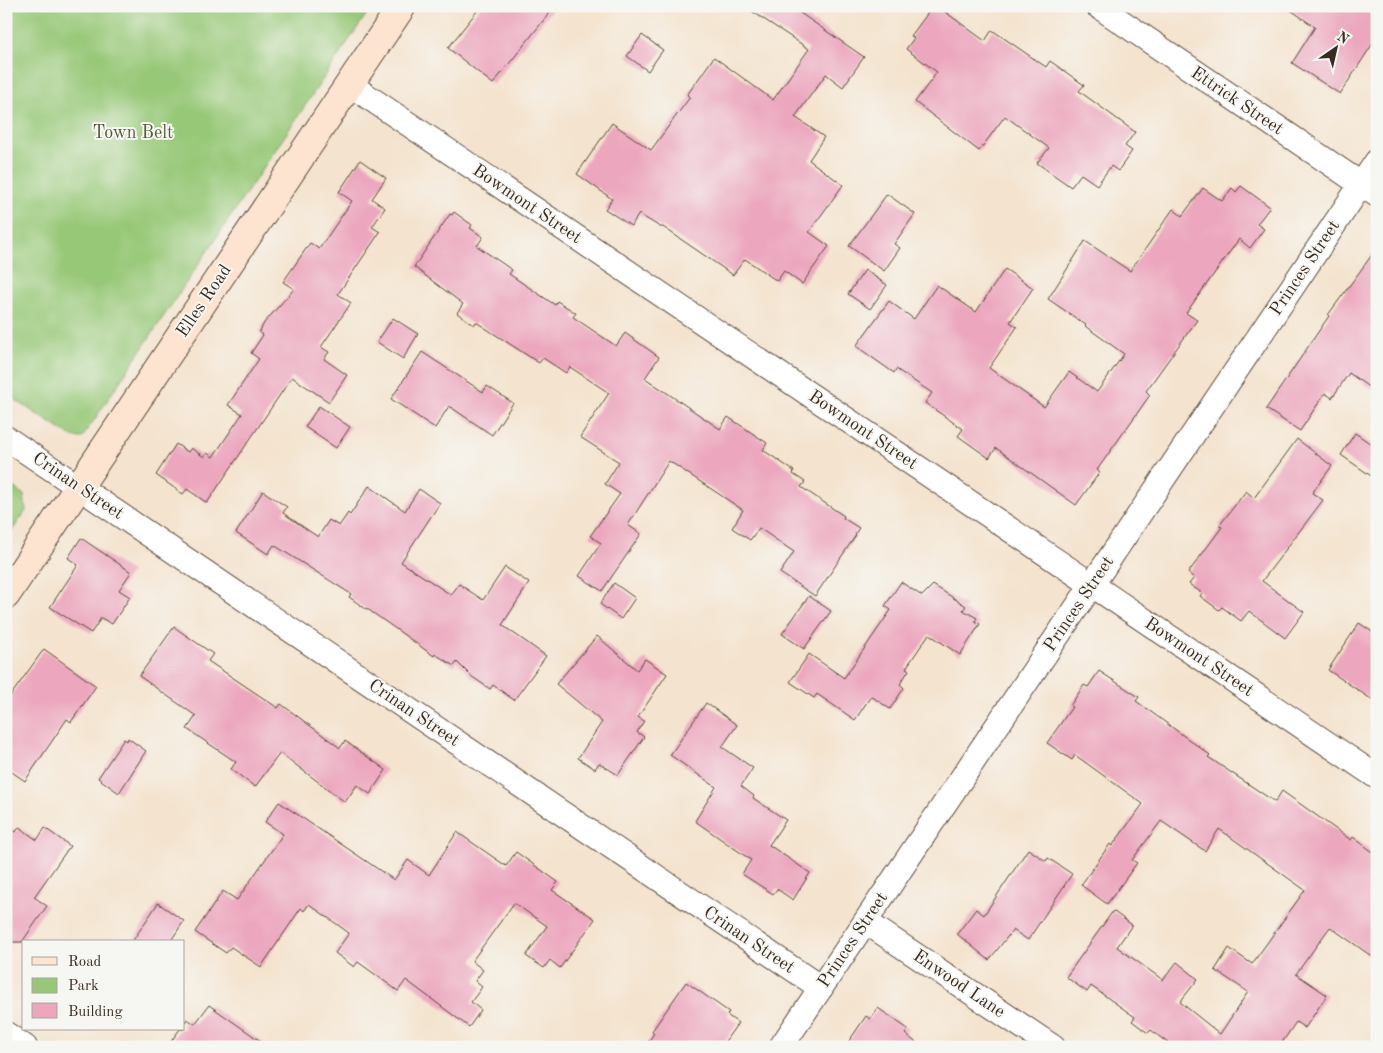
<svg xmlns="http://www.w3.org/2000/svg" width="1383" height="1053" font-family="'Old Standard TT',serif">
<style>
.green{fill:#97c877;stroke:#69794a}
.building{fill:#eca7be}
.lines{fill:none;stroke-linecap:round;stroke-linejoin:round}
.minor-casing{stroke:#574638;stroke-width:26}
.secondary-casing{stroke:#574638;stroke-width:30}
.minor{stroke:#fff;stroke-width:24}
.secondary{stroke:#fde4d1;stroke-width:28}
.labels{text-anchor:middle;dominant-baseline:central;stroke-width:4;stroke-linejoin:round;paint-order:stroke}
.street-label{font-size:18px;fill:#3b2a1e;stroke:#f6f6f2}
.park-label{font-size:18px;fill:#575939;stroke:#f6f6f2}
</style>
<rect width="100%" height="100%" fill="#f6f6f2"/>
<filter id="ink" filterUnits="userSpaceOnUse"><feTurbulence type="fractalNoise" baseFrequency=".02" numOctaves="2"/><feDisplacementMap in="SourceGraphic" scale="10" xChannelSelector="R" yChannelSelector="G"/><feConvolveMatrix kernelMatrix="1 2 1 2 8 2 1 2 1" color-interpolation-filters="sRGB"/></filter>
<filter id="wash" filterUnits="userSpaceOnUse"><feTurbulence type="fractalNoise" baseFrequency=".0096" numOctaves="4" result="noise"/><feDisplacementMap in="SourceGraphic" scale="20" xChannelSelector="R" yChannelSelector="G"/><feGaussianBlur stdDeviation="1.12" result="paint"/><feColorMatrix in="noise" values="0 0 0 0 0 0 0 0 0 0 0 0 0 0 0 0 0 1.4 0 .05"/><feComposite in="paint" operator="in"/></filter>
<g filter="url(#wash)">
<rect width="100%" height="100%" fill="#f4e3ce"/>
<g class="green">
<path d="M6,6H372L82,438L72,437L6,394Z"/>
<path d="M6,482L24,495L26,511L6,539Z"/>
</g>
<g id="blocks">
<g class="building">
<path d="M481,6H555L493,84L448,48Z"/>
<path d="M744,6H790L864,57L843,87L826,74L795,117L824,137L809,160L843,185L809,232L829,246L802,284L784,271L777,281L745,259L733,275L663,227H660L639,214L631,226L605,209L612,199L577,174L612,123L651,150L690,97L687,95L714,57L773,100L809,49Z"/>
<path d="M933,6H937L985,41L992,30L1046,67L1050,61L1084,85L1079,91L1135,132L1125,146L1132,151L1118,171L1111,166L1097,185L1081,174L1071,187L1037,163L1049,148L1005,116L979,151L915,102L937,72L906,49L914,38L911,36Z"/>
<path d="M1285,6H1377V37L1340,94L1292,63L1315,27Z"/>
<path d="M642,35L663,50L648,71L627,56Z"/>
<path d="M360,160L386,178L372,199L385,208L372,227L380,232L338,294L351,303L321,347L329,352L324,359L347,375L329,402L292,377L207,503L187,489L183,494L156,475L176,444L188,452L191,448L204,457L207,453L213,457L242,414L228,405L259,359L251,353L263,335L259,333L264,323L294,289L283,282L310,243L319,249L352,201L339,192Z"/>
<path d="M1241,186L1270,207L1257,224L1264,229L1250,248L1239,239L1186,313L1197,320L1146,391L1150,395L1097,470L1100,472L1076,505L996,448L989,458L958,436L963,429L925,403L932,393L896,369L894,373L856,346L889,301L914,319L937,285L976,312L1005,269L1033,288L1010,322L1017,327L989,368L1044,407L1069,372L1097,392L1124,354L1085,326L1086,325L1048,299L1085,241L1130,271L1173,209L1182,216L1203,188L1222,201L1232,188L1236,192Z"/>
<path d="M887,194L915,214L894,244L900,248L884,271L849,246Z"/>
<path d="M454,212L472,225L470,228L483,237L477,246L512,270L509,274L555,305L557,301L576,313L573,317L616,346L625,333L659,357L645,378L720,429L728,417L767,443L763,450L794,471L793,474L805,482L801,487L844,516L843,518L859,528L855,534L856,535L815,596L780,573L794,552L759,528L750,540L732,528L743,510L669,461L628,525L641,534L602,591L579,576L601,543L590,536L620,494L605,484L619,462L580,437L609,393L570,367L566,373L543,358L539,363L476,322L474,325L457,313L463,304L414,267L450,214L452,215Z"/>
<path d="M1377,248V393L1349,373L1332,398L1325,393L1300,431L1266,409L1329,316L1328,315Z"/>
<path d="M865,270L887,285L870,309L848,294Z"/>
<path d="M393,318L418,334L403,359L377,342Z"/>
<path d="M422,352L483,392L487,386L513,403L492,435L449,406L435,428L391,399Z"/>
<path d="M319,406L350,427L336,448L305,427Z"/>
<path d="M1355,433L1377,448V480L1341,455Z"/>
<path d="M1297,439L1332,466L1312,493L1323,500L1262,581L1304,612L1285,638L1249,611L1241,621L1222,607L1219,610L1200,596L1202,593L1189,584L1194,578L1188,573L1222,527L1219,526L1246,491L1254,498Z"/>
<path d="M369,486L405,511L419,489L440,503L401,562L451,595L459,584L483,600L505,567L529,583L502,625L546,656L514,700L493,685L490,689L471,676L457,662L454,666L435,654L434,656L366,608V609L349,597L351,594L274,545L268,554L236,533L263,491L287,507L283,513L318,537L329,520L339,526L348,513L350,515Z"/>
<path d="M81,538L131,572L119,590L130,597L112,624L101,618L91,633L50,607L78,565L68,558Z"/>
<path d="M901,582L922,596L933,585L966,606L963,610L977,618L975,621L980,624L960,655L929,634L906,668L909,670L900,684L904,688L890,709L871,696L855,720L817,694L814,698L790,682L809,654L844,678L891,610L885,606Z"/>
<path d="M614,583L635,598L621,619L600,604Z"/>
<path d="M809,596L831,611L804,649L782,634Z"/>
<path d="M1359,623L1377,635V703L1328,670Z"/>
<path d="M174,627L213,654L208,661L278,708L281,704L340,748L345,741L386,770L370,794L357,785L345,802L280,753L255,787L231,769L236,762L187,729L196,716L139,676Z"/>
<path d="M597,636L637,670L645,659L667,674L638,717L644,721L637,732L644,737L618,775L599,763L595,769L578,758L602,722L556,684Z"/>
<path d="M44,649L96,686L71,722L67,719L25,781L6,768V702Z"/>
<path d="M1099,671L1139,697L1136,701L1210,755L1208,757L1275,802L1282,791L1351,840L1353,837L1377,855V960L1330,927L1296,974L1327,995L1305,1028L1296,1022L1279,1047H1173L1151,1030L1148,1033L1132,1021L1135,1017L1091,986L1087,992L1066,977L1113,911L1132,925L1117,947L1163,980L1177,962L1198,979L1180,1002L1220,1034L1248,992L1215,970L1229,948L1252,964L1305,890L1219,829L1205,851L1161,821L1132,860L1137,863L1107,904L1081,885L1110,844L1112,846L1143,804L1075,755L1072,760L1047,743L1072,707L1070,706L1084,685L1088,687Z"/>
<path d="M706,703L737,725L722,747L753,768L741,786L754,796L753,798L786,820L769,845L810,873L793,900L777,889L773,894L742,874L751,860L695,821L716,787L670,755Z"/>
<path d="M128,738L146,751L119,793L98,778L124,739L127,741Z"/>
<path d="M279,802L394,880L408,860L429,875L457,832L506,866L516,852L558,882L552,890L595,919L560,968L550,960L544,968L526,956L547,926L514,903L472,961L483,970L475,981L482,987L471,1002L481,1010L469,1027L406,980L398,991L358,962L354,967L335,953L349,933L309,904L304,911L301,908L261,967L231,947L226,953L195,932L223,891L237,900L283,834L265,822Z"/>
<path d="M6,826L16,832L19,827L37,840L45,828L70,846L34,897L47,906L22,942H6Z"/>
<path d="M1028,849L1046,861L1048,858L1072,874L1028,940L1013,930L989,960L957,934L976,909L984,915Z"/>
<path d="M158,903L184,921L170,942H132Z"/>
<path d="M686,982L729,1012L727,1015L738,1023L721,1047H645L654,1033L652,1031Z"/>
<path d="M209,1005L269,1047H167L180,1029H184V1024L187,1019L195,1024Z"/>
<path d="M878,1008L908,1029L905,1034L922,1047H845L866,1016L870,1019Z"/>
</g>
</g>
</g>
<g filter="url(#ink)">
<use href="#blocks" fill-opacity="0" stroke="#574638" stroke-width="1"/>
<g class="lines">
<g class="minor-casing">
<g id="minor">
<path d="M1098,6L1377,195"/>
<path d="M349,84L1377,777"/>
<path d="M6,438L821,988"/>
<path d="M866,922L1053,1047"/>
<path d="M6,1034L25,1047"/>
<path d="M781,1047L1377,161"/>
</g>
</g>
<g class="secondary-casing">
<path id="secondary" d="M6,595L402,6"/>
</g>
<use href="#minor" class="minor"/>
<use href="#secondary" class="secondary"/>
</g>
</g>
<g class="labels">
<g class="street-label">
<text transform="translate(1237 101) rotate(34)">Ettrick Street</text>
<text transform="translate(527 204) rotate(34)">Bowmont Street</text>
<text transform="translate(1305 268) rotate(-56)">Princes Street</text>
<text transform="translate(204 301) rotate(-56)">Elles Road</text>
<text transform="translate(863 430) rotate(34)">Bowmont Street</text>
<text transform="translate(78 486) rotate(34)">Crinan Street</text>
<text transform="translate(1079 604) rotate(-56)">Princes Street</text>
<text transform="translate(1199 657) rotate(34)">Bowmont Street</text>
<text transform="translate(414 713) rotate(34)">Crinan Street</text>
<text transform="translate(749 940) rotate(34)">Crinan Street</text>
<text transform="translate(853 940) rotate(-56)">Princes Street</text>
<text transform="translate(959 984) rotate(34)">Enwood Lane</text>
</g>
<g class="park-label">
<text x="133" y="133">Town Belt</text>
</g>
</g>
<rect width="1383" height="1053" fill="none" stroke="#f6f6f2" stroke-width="25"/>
<rect x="22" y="940" width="162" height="90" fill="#f6f6f2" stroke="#aba49d"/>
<rect x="32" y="957" width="25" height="8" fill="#fde4d1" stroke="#aba49d"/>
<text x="68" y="966" font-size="15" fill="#3b2a1e">Road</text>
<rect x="32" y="978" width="25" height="15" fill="#97c877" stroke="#aba49d"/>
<text x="68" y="990" font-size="15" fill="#3b2a1e">Park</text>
<rect x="32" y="1003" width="25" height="15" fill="#eca7be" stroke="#aba49d"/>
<text x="68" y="1016" font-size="15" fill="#3b2a1e">Building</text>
<g transform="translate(1336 48) rotate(34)" stroke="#f6f6f2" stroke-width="4" paint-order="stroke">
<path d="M0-4L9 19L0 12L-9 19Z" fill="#3b2a1e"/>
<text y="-8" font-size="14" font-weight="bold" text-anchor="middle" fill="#3b2a1e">N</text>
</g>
</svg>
